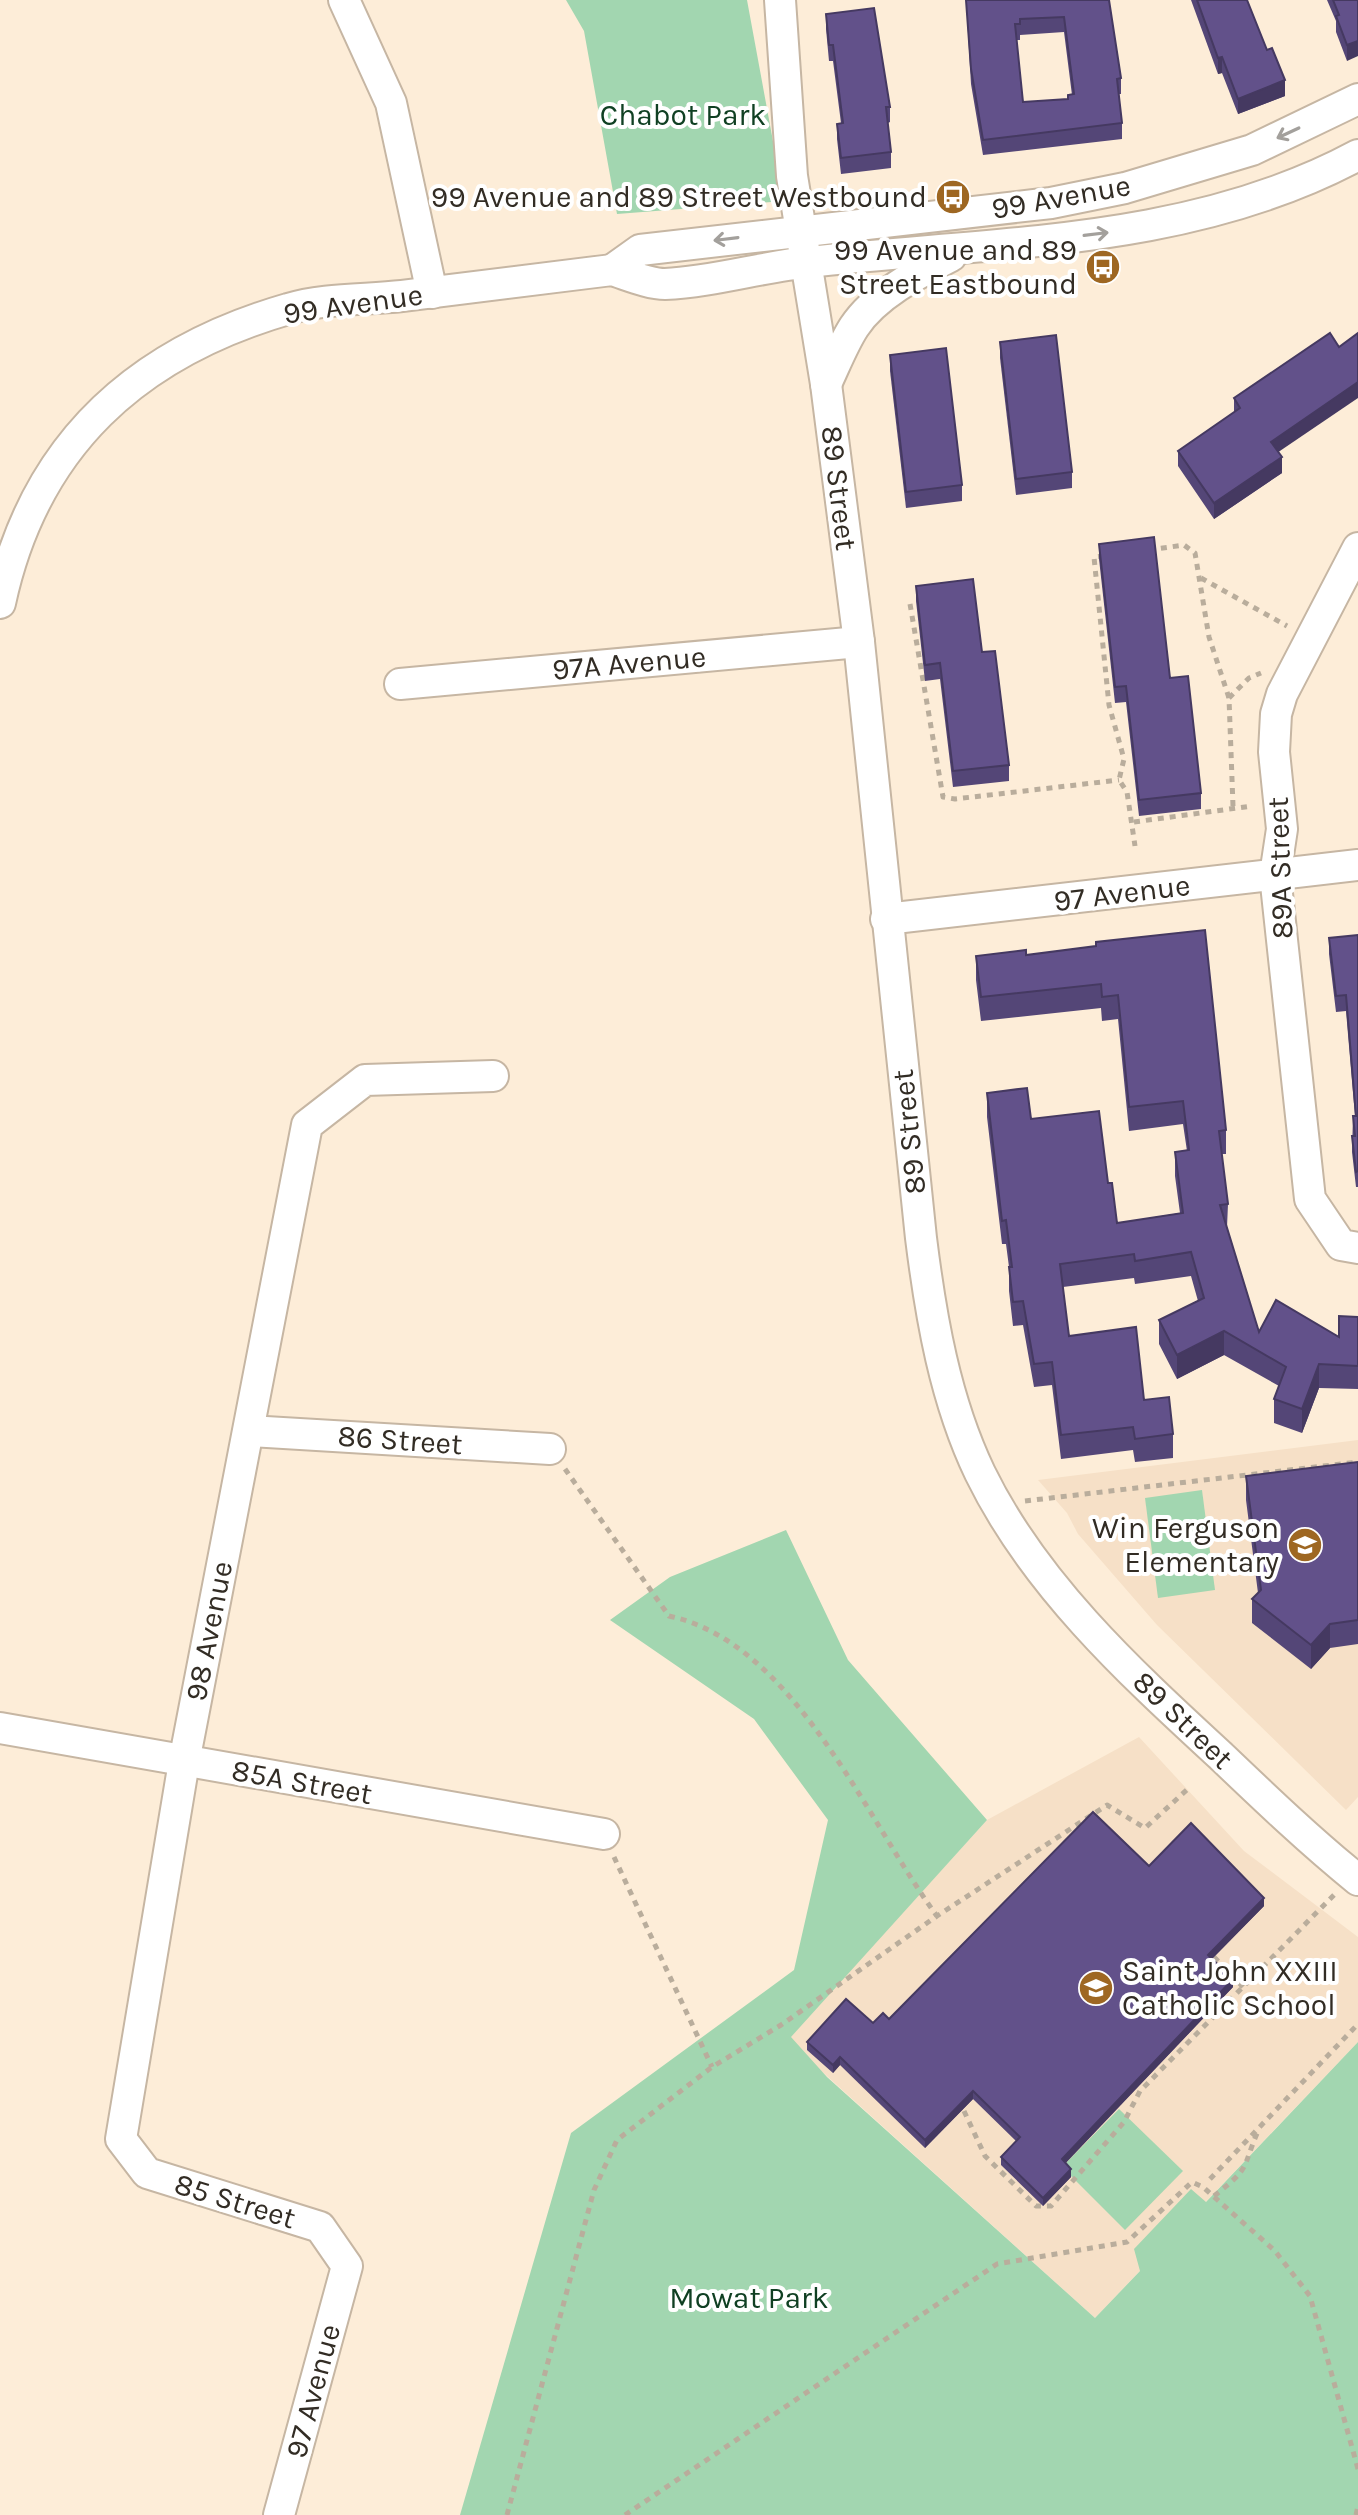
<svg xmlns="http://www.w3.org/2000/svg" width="1358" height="2515" font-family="Karla,sans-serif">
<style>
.built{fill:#f6e0c7}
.green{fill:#a2d6b0}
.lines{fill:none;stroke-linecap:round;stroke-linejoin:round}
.minor-casing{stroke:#c6b6a3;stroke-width:34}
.path{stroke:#b9ad9c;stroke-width:5;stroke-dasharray:6 6;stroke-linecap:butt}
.minor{stroke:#fff;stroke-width:30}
.wall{fill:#544677;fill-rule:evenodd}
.shaded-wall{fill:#453961}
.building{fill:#62518a;stroke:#453961;stroke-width:2;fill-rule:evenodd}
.oneway{stroke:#a3a09c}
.labels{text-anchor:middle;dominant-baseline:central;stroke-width:8;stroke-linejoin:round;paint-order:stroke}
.park-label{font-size:30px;fill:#104023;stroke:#fff}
.poi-label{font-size:30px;fill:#322c24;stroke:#fff;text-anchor:end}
.street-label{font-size:30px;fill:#322c24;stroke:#fff}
</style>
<rect width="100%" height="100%" fill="#fdedd8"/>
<g class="built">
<path d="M1358,1440V1797L1346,1810L1157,1625L1078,1534L1067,1513L1038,1480Z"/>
<path d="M1139,1737L1244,1851L1358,1937V2042L1095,2318L787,2040L987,1820Z"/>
</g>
<g class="green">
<path d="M566,0H747L784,201L617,214L584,31Z"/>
<path d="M1202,1490L1215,1590L1158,1598L1145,1498Z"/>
<path d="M786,1530L848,1660L987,1820L791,2037L827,2077L1095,2318L1140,2271L1134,2249L1191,2189L1206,2202L1358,2042V2515H460L571,2133L794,1970L828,1820L754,1719L610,1620L670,1577Z"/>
<path d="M1119,2109L1183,2171L1125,2230L1062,2167Z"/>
</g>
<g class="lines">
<g class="minor-casing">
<g id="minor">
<path d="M344,0L391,103L432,293"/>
<path d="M780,0L792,176L826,384L859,642L921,1238C931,1318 945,1400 980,1473C1035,1586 1132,1674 1223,1758C1267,1800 1311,1842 1358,1880"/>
<path d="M612,270L640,250L1051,203L1125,188L1252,150L1358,99"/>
<path d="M826,384C835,365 843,344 854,327C875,295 918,273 951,256"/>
<path d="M1358,548L1282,694L1276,714L1274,752L1282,829L1275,875L1310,1199L1341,1245L1358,1248"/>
<path d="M0,603C34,445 136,353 288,309C323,298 365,300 402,296C472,288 542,279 612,270C628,275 649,284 665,284C713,282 761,267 809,262C994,241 1189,246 1358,155"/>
<path d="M400,684L859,642"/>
<path d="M886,919L1358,865"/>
<path d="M249,1431L550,1449"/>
<path d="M0,1728L604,1834"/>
<path d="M279,2515L347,2266L320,2227L147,2173L121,2139L184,1762L307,1125L365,1080L493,1076"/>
</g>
</g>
<g class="path">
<path d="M1149,550L1184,545L1195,553L1209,637L1229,698"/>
<path d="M1104,556L1094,557L1109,705L1124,759L1119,780L1127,792L1135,846"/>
<path d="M1201,578L1287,626"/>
<path d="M910,604L943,797L955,799L1119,780"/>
<path d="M1233,806L1229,698L1249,678L1261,673"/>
<path d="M1134,822L1252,806"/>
<path d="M565,1469L669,1616C795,1643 866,1820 937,1916"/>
<path d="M1025,1501L1358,1462"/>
<path d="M614,1857L712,2067"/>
<path d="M1214,1957L1243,1987"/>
<path d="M964,2111L985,2156L1036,2206H1051L1124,2122L1140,2091L1335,1894"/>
<path d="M1210,2179L1358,2024"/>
<path d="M1214,2196C1251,2167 1241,2171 1258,2131"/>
<path d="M507,2515L594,2190L617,2140L712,2067L781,2025L937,1916L1107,1805L1145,1828L1190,1787"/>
<path d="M625,2515L997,2264L1127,2242L1192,2182L1203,2187L1275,2251L1310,2296L1358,2469"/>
<path d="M1356,2515L1358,2506"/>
</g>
<use href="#minor" class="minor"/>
</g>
<g class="wall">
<path d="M966,0H1109L1121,78V94H1119L1122,123V139L983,155L971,84ZM1064,32L1072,95L1068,99L1023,102L1016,40H1020V35Z"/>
<path d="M1191,0H1247L1285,96L1238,114L1222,73L1218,74Z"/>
<path d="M1327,0H1358L1347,61L1336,32V21Z"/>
<path d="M826,14L890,107V122L888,123L891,152V168L841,174L837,139V124L841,123L833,61H829L826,29Z"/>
<path d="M1000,342L1072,472V488L1016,495L1000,358Z"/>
<path d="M890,355L962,485V501L906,508L890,371Z"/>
<path d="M1234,398L1278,452L1282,473L1214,519L1178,466V451L1234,412Z"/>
<path d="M1099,544L1170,678L1201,793V809L1139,816L1126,702L1115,703L1099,559Z"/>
<path d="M916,586L982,652L1009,765V781L953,787L940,679L925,681L916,601Z"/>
<path d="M1358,935V1187H1356L1352,1152L1353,1116H1355L1346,1011L1336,1012L1329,954V938Z"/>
<path d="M1096,946L1226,1130V1154H1222L1228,1204L1227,1227L1259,1332L1339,1337L1358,1317V1389L1319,1388L1302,1433L1274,1423V1399L1279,1386L1224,1355L1177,1379L1159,1344V1320L1198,1301L1191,1276L1135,1284L1134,1278L1063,1287L1069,1336L1144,1400L1173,1434V1458L1135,1462L1133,1450L1061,1459L1052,1385L1034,1387L1023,1325L1013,1326L1009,1291V1267L1006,1244H1002L987,1117V1093L1031,1119L1108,1183L1117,1223L1180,1213L1175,1176V1152L1187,1151L1183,1124L1129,1131L1118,1019L1102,1021L1101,1008L981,1021L976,980V956L1026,955Z"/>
<path d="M1358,1462V1644L1330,1648L1311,1669L1252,1623V1599L1258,1593L1246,1500V1476Z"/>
<path d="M1149,1866L1264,1906L1212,1959L1233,1987L1065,2163L1071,2177L1043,2206L1001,2165V2157L1016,2141L973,2099L925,2148L840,2065L833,2073L807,2050V2042L889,2019Z"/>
</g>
<g class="shaded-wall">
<path d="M1358,41V56L1347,61V45Z"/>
<path d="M1222,57V73L1218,74V58Z"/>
<path d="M1285,80V96L1238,114V99Z"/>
<path d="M1358,382V398L1271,457V442Z"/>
<path d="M1282,457V473L1214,519V503Z"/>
<path d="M1224,1331V1355L1177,1379V1355Z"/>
<path d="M1319,1364V1388L1302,1433V1409Z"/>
<path d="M1330,1624V1648L1311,1669V1645Z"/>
<path d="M1264,1898V1906L1208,1963V1955Z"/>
<path d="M1233,1979V1987L1062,2167V2159Z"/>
<path d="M840,2057V2065L833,2073V2065Z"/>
<path d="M973,2091V2099L925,2148V2140Z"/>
<path d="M1071,2169V2177L1043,2206V2198Z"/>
</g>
<g class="building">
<path d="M966,0H1109L1121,78L1117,79L1122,123L983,140L971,69ZM1064,17L1074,94L1068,95V99L1023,102L1015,24H1020V19Z"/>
<path d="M1197,0H1247L1267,50L1272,48L1285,80L1238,99L1222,57L1218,58Z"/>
<path d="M1333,0H1358V41L1347,45L1336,16L1339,15Z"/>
<path d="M874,8L890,107H886L891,152L841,158L837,124L843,123L833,45H829L826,14Z"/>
<path d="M1330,333L1339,347L1358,333V382L1271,442L1282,457L1214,503L1178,451L1240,408L1234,398Z"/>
<path d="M1056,335L1072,472L1016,479L1000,342Z"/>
<path d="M946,348L962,485L906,492L890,355Z"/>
<path d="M1154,537L1170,678L1188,676L1201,793L1139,800L1126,686L1115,687L1099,544Z"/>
<path d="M973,579L982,652L995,651L1009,765L953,771L940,663L925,665L916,586Z"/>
<path d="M1205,930L1226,1130L1219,1131L1228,1204L1220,1205L1259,1332L1276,1300L1339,1337V1316L1358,1317V1366L1319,1364L1302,1409L1274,1399L1286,1367L1224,1331L1177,1355L1159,1320L1204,1298L1191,1252L1135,1261L1134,1254L1060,1264L1069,1336L1136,1327L1144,1400L1169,1397L1173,1434L1135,1439L1133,1427L1061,1435L1052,1362L1034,1364L1023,1301L1013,1302L1009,1267H1012L1006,1220L1002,1221L987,1093L1027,1088L1031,1119L1099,1111L1108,1183H1112L1117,1223L1183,1213L1175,1152L1189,1150L1183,1101L1129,1107L1118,995L1102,997L1101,984L981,997L976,956L1026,950V955L1096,946V942Z"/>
<path d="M1358,935V1171L1356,1172L1352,1136H1355L1353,1116H1356L1346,995L1336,996L1329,938Z"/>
<path d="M1358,1462V1620L1330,1624L1311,1645L1252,1599L1261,1590L1246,1476Z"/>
<path d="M1093,1812L1149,1866L1191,1823L1264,1898L1208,1955L1233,1979L1062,2159L1071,2169L1043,2198L1001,2157L1020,2137L973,2091L925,2140L840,2057L833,2065L807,2042L846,1999L873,2023L883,2013L889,2019Z"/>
</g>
<defs><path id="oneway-shaft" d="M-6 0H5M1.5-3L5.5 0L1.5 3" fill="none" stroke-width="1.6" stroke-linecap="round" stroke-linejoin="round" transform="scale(2)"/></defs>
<g class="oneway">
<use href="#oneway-shaft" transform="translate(1288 133) rotate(155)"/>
<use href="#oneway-shaft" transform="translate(1096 234) rotate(-7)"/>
<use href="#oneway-shaft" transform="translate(726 239) rotate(173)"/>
</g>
<defs>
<g id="bus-disc" transform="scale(1.8)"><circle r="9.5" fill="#9e6722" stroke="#fff"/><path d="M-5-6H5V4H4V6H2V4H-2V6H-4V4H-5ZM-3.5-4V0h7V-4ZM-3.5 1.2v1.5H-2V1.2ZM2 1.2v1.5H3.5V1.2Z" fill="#fff"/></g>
<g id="school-disc" transform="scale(1.8)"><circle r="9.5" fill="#9e6722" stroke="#fff"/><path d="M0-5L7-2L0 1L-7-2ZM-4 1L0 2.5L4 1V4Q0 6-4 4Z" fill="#fff"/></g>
</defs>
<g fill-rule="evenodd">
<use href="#bus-disc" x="953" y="197"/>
<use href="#bus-disc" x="1103" y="267"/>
<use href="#school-disc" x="1305" y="1545"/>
<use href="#school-disc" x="1096" y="1988"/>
</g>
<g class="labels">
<g class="park-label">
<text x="683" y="115">Chabot Park</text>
<text x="749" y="2298">Mowat Park</text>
</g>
<g class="poi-label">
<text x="927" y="197">99 Avenue and 89 Street Westbound</text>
<text x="1077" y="250">99 Avenue and 89<tspan x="1077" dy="34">Street Eastbound</tspan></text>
<text x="1279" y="1528">Win Ferguson<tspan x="1279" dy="34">Elementary</tspan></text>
<text x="1122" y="1971" text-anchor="start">Saint John XXIII<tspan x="1122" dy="34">Catholic School</tspan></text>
</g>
<g class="street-label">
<text transform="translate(1061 197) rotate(-10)">99 Avenue</text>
<text transform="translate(353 304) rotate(-8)">99 Avenue</text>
<text transform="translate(839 488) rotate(83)">89 Street</text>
<text transform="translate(629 663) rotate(-5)">97A Avenue</text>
<text transform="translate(1280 868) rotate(-92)">89A Street</text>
<text transform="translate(1122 893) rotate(-7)">97 Avenue</text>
<text transform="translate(909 1132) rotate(-96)">89 Street</text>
<text transform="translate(400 1440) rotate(4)">86 Street</text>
<text transform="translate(209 1631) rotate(-79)">98 Avenue</text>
<text transform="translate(1183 1720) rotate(44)">89 Street</text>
<text transform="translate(302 1782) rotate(10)">85A Street</text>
<text transform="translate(235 2201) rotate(17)">85 Street</text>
<text transform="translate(313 2391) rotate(-75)">97 Avenue</text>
</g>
</g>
</svg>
